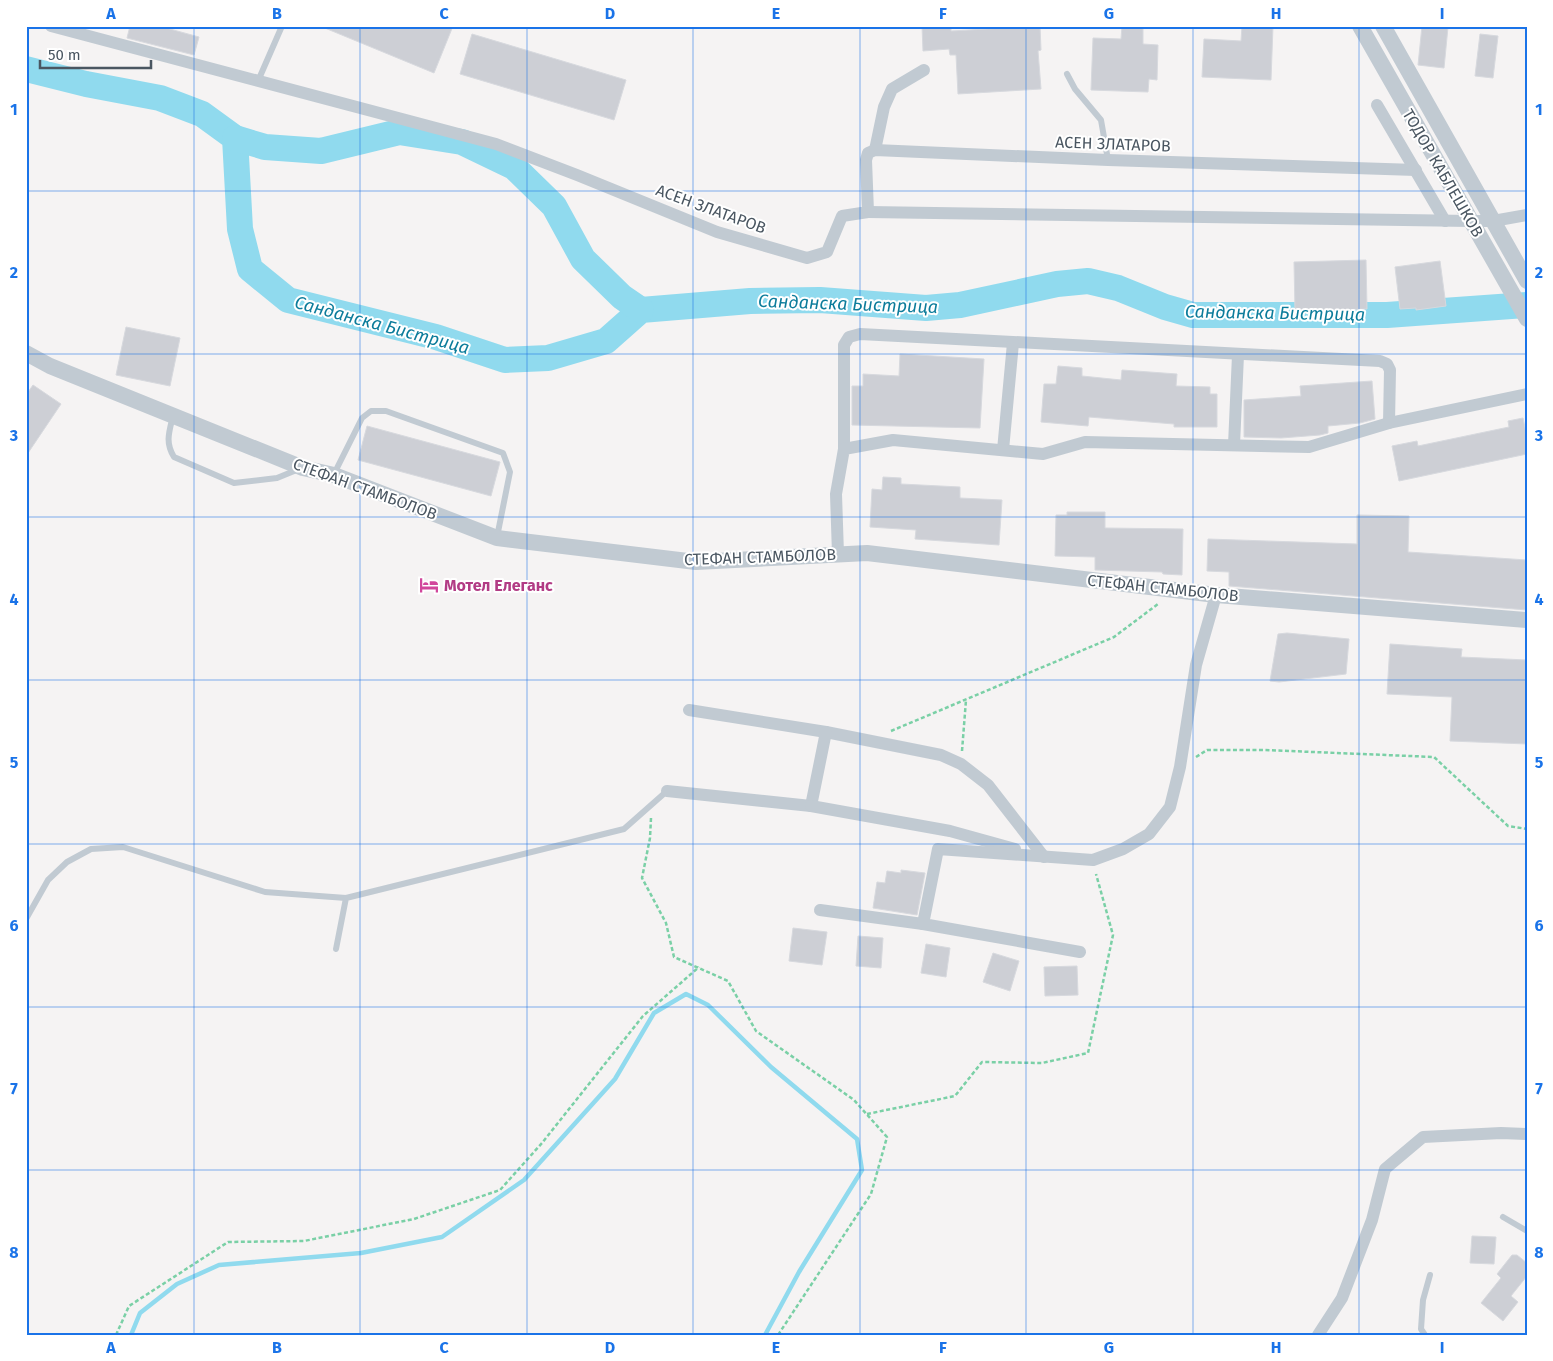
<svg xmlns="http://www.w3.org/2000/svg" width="1553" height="1361" font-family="'Fira Sans',sans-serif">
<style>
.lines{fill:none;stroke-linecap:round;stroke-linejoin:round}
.stream{stroke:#90daee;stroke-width:4.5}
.river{stroke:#90daee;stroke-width:26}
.building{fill:#cdcfd5;stroke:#d7d9de}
.path{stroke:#7ad0a6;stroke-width:2.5;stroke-dasharray:4 2.5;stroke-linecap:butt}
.service{stroke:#c1cad2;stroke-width:6}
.minor{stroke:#c1cad2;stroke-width:12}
.tertiary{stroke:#c1cad2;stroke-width:16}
.grid{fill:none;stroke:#1a73e8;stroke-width:1;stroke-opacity:0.55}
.labels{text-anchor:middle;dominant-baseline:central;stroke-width:4;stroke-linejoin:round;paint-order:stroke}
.street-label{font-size:16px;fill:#4a5661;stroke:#fff}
.hotel-label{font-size:16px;font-weight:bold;fill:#b23c85;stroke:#fff;text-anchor:start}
.water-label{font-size:18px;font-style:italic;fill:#0c7c9b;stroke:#fff}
.neatline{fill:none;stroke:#1a73e8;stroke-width:2}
.grid-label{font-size:16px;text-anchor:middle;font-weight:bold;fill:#1a73e8}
</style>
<rect width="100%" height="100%" fill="#f5f3f3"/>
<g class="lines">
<path class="stream" d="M131,1335L140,1313L177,1284L219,1265L361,1253L442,1237L524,1180L615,1079L654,1013L686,994L708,1005L771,1067L857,1139L862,1170L799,1272L765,1335"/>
<g class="river">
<path d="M26,69L86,84L160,98L202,114L235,138L240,229L250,269L288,300L436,337L505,360L548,358L606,341L641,310L750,301L820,300L926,308L960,305L1057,284L1088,281L1118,288L1165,307L1193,315H1387L1527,305"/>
<path d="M235,138L265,147L321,151L399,132L462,142L514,167L554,206L583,259L622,297L641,310"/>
</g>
</g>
<g class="building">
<path d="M130,26H159L199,37L194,55L127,38Z"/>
<path d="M320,26H453L434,73Z"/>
<path d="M922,26H951V31L1040,26L1041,50L1038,51L1041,89L958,94L956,55H950L949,49L923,51Z"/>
<path d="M1122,26H1143V44L1158,45L1157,80L1149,79L1148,92L1091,90L1093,38L1121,39Z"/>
<path d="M1242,26H1273L1271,80L1202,77L1204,39L1241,41Z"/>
<path d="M1422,26L1448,27L1444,68L1418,65Z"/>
<path d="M472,34L626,80L614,120L460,74Z"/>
<path d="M1480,34L1498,36L1493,78L1475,76Z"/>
<path d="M1366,260L1367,309L1295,311L1294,262Z"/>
<path d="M1440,261L1446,306L1416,310V308L1400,309L1395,267Z"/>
<path d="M126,327L180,338L170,386L116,375Z"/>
<path d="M900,354L984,359L980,428L852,425V386H863V374L899,376Z"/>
<path d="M1058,366L1082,368V376L1121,380L1122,370L1177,374L1176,386L1210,387V394H1217V427H1174V424L1089,417L1088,426L1041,422L1044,384H1056Z"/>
<path d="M1372,381L1375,419L1360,423L1328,426V433L1320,435L1281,438L1244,437V400L1301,396L1300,386Z"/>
<path d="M33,385L61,404L26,456V395Z"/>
<path d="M1523,418L1527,437V454L1399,481L1392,446L1417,441L1418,446L1509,427L1508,421Z"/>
<path d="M367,426L500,462L491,496L358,460Z"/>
<path d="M883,477L901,478V484L960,487V498L1002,500L999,545L915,539L916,530L870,527L872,489L882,490Z"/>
<path d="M1067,512H1105V528L1183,529L1182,575L1163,574L1162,572L1095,570V557L1055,556L1056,515H1067Z"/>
<path d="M1357,515L1409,516L1408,552L1527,560V610L1229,586V572L1207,571L1208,539L1357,544Z"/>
<path d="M1287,633L1349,639L1346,674L1279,682L1270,681L1278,634Z"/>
<path d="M1390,644L1462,649L1461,657L1527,660V744L1450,741L1452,697L1387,694Z"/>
<path d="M901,870L925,873L917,915L873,908L877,882L885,883L887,871L901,873Z"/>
<path d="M793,928L827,932L822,965L789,961Z"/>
<path d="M858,936L883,938L881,968L856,966Z"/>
<path d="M926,944L950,948L946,977L921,973Z"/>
<path d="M993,953L1019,961L1010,991L983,982Z"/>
<path d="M1077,966L1078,995L1045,996L1044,967Z"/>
<path d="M1472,1236L1496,1237L1494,1264L1470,1263Z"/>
<path d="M1512,1255H1517L1527,1263V1276L1511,1296L1518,1302L1503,1321L1481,1303L1501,1278L1497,1274Z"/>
</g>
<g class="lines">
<g class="path">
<path d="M891,731L1114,637L1158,604"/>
<path d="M962,751L966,700"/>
<path d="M1196,757L1207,750H1265L1434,757L1508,826L1527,829"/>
<path d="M651,818L650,838L642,878L666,923L674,957L728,981L756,1031L854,1100L887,1137L871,1194L778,1335"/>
<path d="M867,1114L955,1096L982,1062L1042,1063L1088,1053L1113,935L1096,874"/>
<path d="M116,1335L129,1306L228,1242L304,1241L414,1219L500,1190L542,1143L643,1016L699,967"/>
</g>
<g class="service">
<path d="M1067,74L1075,89L1101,120L1108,160"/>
<path d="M258,81L282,26"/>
<path d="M173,416C169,432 165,443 174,457L234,483L277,478L299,469"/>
<path d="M334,474L362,418L371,411H386L503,453L510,472L497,537"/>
<path d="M26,919L48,880L67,862L91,849L123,847L265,892L346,898"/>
<path d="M336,949L346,898L624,829L667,791"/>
<path d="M1503,1217L1527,1231"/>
<path d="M1425,1335L1421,1329L1423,1300L1430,1275"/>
</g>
<g class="minor">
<path d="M51,26L496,144L577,175L717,232L807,258L827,252L842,216L868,212L866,160L868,153L875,150L1108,160L1416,170"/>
<path d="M1377,105L1445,221"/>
<path d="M875,150L884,107L892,89L924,70"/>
<path d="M868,212L1470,221H1493L1527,215"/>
<path d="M1234,445L1238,355"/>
<path d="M844,449V345L849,337L860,334L1380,361L1387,364L1390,370L1389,423"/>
<path d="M1003,450L1013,343"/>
<path d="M838,554L836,494L844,449L893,440L1043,454L1085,442L1309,447L1389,423L1527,394"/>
<path d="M689,710L826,732L941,755L961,764L988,785L1044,857"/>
<path d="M667,791L811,806L826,732"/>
<path d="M811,806L950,831L1015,849"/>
<path d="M820,910L923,924"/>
<path d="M1080,952L923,924L938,849L1093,860L1123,849L1149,834L1170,807L1180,767L1196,665L1216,595"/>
<path d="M1318,1335L1342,1298L1372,1220L1385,1169L1423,1137L1501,1133L1527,1134"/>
</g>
<g class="tertiary">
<path d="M1360,26L1527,319"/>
<path d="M1383,26L1527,281"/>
<path d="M26,353L50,366L303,468L334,475L497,538L696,562L867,553L1216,595L1527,620"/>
</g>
</g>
<path class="grid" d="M194,26V1335M360,26V1335M527,26V1335M693,26V1335M860,26V1335M1026,26V1335M1193,26V1335M1359,26V1335M26,191H1527M26,354H1527M26,517H1527M26,680H1527M26,844H1527M26,1007H1527M26,1170H1527"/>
<defs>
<g id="hotel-bare" transform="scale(1.5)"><path d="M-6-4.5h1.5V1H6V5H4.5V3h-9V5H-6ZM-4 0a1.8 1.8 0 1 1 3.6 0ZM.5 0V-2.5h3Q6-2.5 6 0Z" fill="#d1479c" stroke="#fff" stroke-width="2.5" paint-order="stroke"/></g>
</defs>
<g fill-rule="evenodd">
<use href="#hotel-bare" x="429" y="585"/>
</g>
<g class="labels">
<g class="street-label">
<text transform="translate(1113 144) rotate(2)">АСЕН ЗЛАТАРОВ</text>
<text transform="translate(1443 173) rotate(60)">ТОДОР КАБЛЕШКОВ</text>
<text transform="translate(711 209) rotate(20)">АСЕН ЗЛАТАРОВ</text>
<text transform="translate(365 489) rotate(20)">СТЕФАН СТАМБОЛОВ</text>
<text transform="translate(760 557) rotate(-2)">СТЕФАН СТАМБОЛОВ</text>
<text transform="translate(1163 588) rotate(6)">СТЕФАН СТАМБОЛОВ</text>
</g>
<g class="hotel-label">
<text x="444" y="585">Мотел Елеганс</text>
</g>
<g class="water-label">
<text transform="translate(848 304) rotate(2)">Санданска Бистрица</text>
<text transform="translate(1275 313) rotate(1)">Санданска Бистрица</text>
<text transform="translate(382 325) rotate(15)">Санданска Бистрица</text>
</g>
</g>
<rect width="1553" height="1361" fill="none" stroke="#ffffff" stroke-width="55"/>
<path d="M40 60v8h111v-8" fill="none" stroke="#4a5661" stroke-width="2.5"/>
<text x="48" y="60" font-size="15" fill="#4a5661" stroke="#ffffff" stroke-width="4" paint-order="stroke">50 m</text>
<rect x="28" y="28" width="1498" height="1306" class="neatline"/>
<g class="grid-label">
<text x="111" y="19">A</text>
<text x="277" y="19">B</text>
<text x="444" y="19">C</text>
<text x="610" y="19">D</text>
<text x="776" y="19">E</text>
<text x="943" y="19">F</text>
<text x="1109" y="19">G</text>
<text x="1276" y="19">H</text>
<text x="1442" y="19">I</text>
<text x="14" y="115">1</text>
<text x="1539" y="115">1</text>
<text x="14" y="278">2</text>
<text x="1539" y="278">2</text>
<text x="14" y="441">3</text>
<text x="1539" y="441">3</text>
<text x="14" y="605">4</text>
<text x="1539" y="605">4</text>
<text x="14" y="768">5</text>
<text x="1539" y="768">5</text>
<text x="14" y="931">6</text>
<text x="1539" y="931">6</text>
<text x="14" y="1094">7</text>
<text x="1539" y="1094">7</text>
<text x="14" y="1258">8</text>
<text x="1539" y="1258">8</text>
<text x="111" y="1353">A</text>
<text x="277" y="1353">B</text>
<text x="444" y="1353">C</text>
<text x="610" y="1353">D</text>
<text x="776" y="1353">E</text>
<text x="943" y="1353">F</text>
<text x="1109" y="1353">G</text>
<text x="1276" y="1353">H</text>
<text x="1442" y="1353">I</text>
</g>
</svg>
